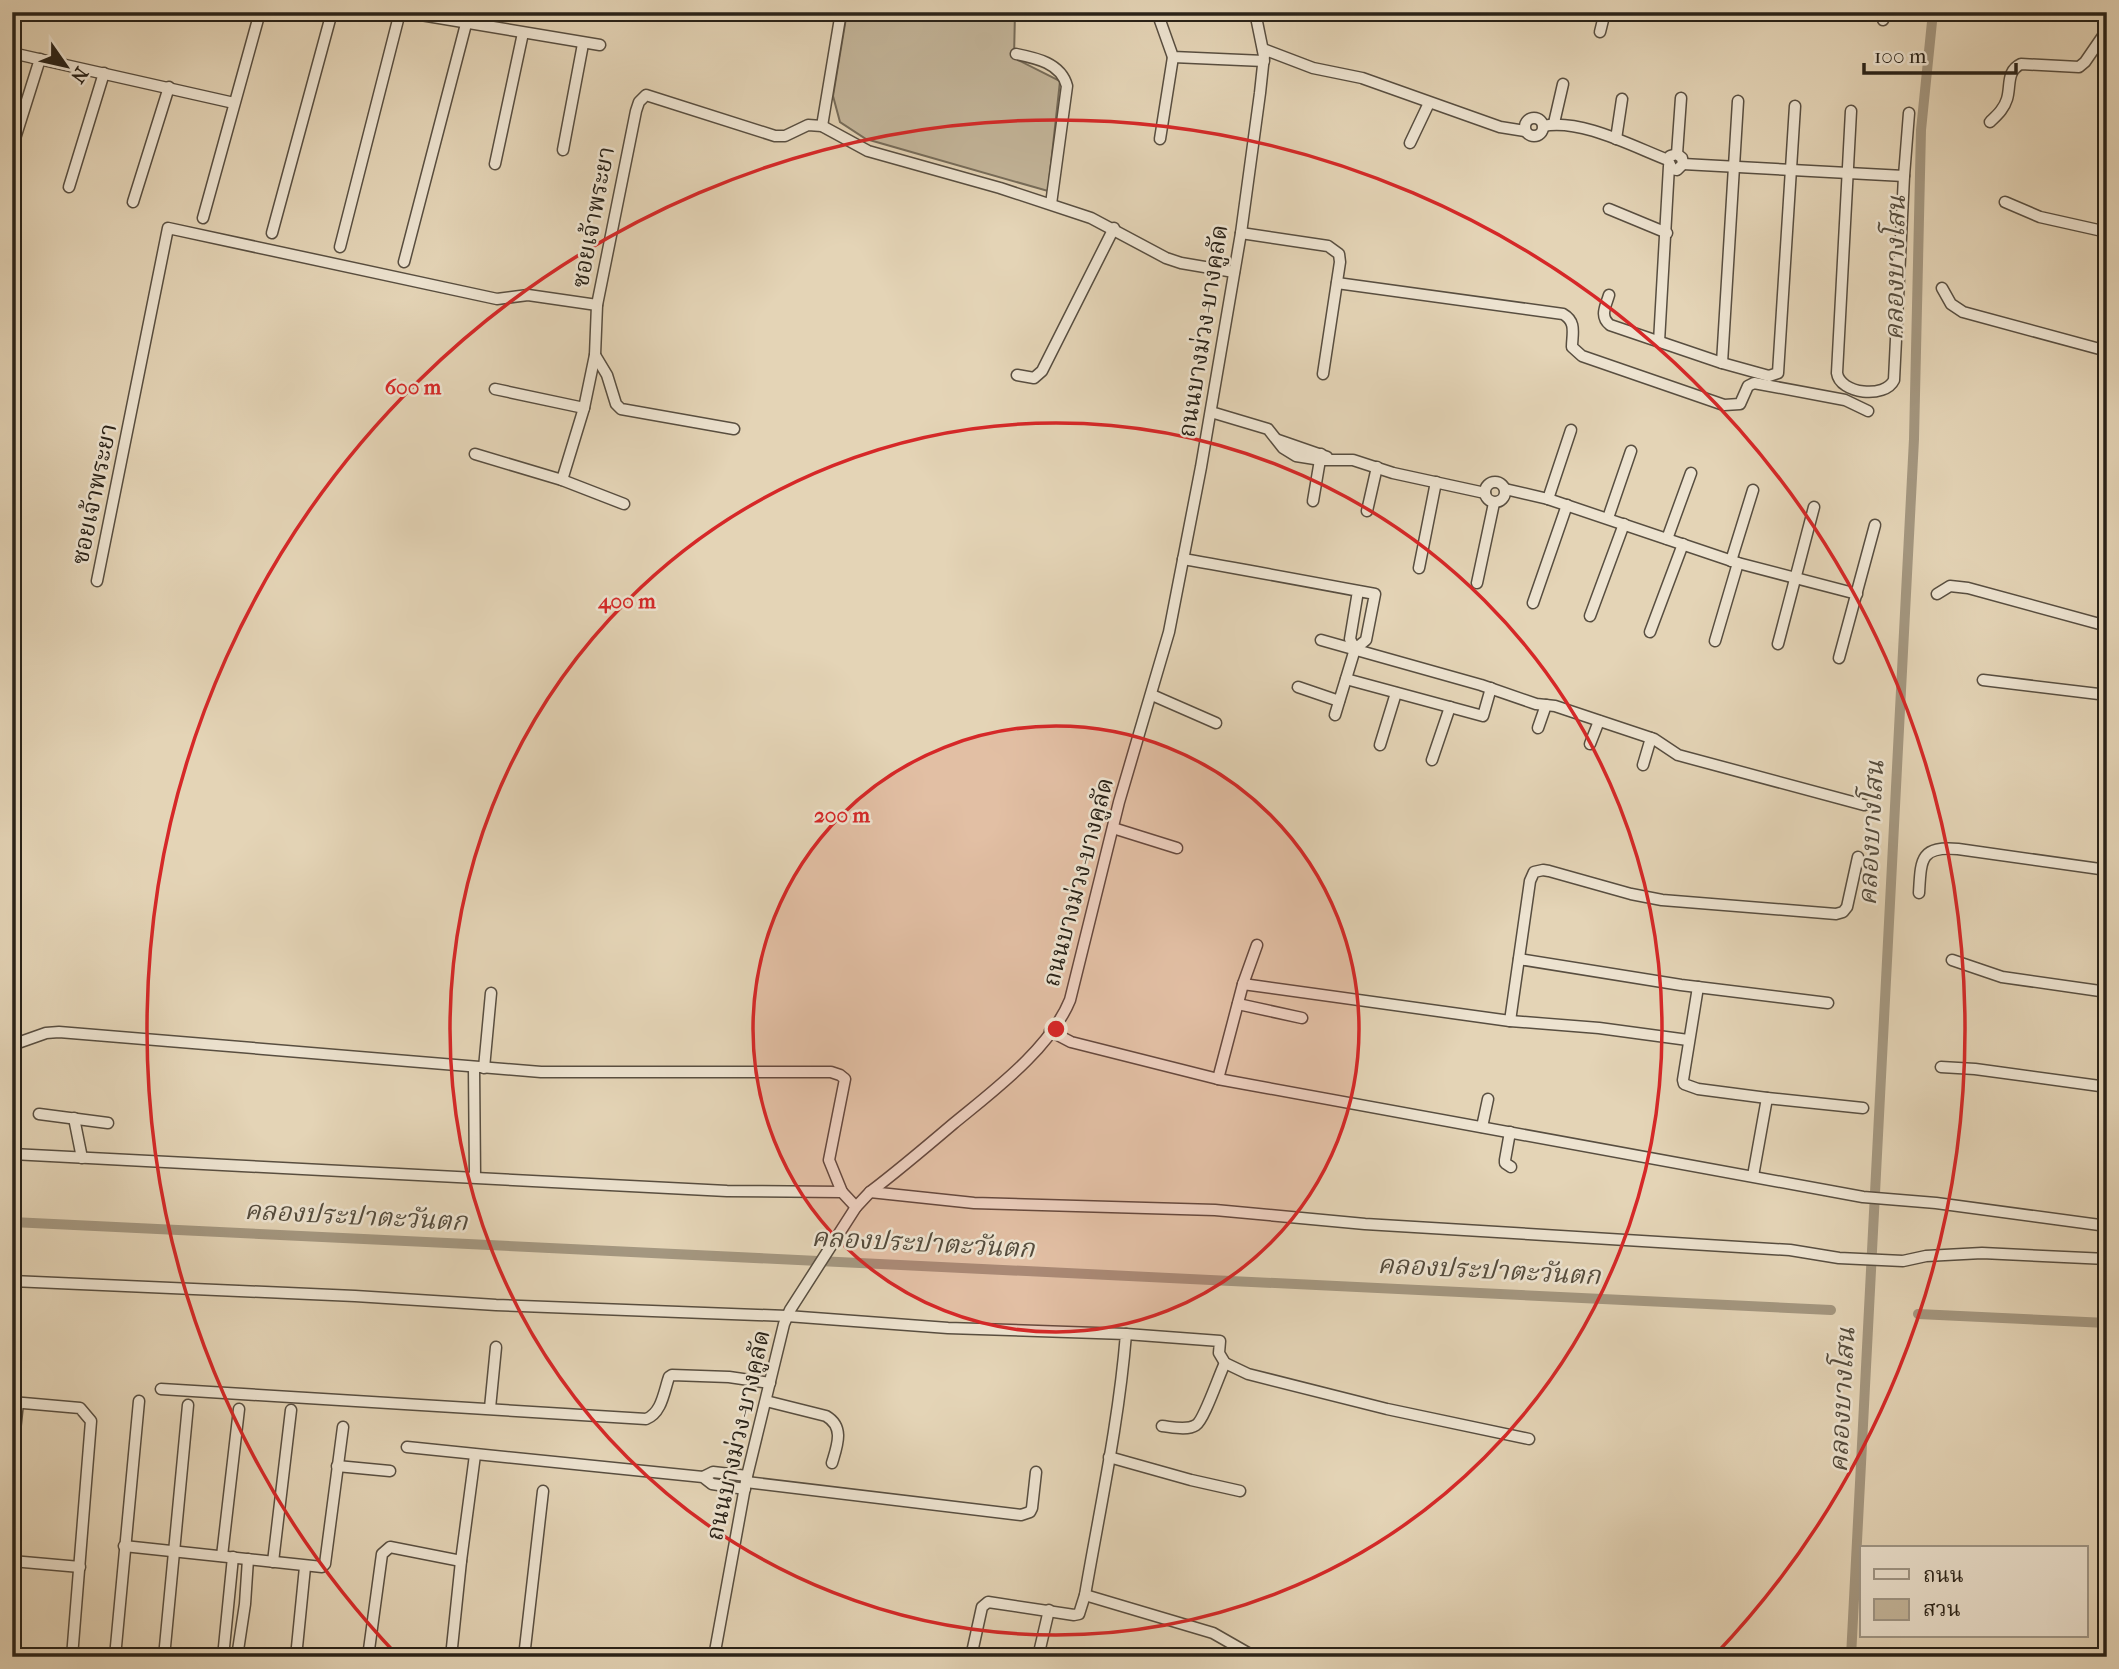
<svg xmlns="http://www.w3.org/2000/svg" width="2119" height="1669" font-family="'IM FELL French Canon','Noto Serif Thai',serif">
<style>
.green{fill:#c4b69b;stroke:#766c5a;stroke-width:2}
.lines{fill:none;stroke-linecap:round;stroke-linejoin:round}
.canal{stroke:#a49780;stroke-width:10}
.minor-casing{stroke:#584e40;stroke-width:13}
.minor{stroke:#ede3d0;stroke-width:10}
.ring{fill:none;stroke:#d62828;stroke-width:3.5}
.labels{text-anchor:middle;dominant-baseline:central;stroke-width:5;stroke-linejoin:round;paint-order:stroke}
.street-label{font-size:24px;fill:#292218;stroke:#ede3d0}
.water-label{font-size:26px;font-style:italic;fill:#544b3c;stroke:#ede3d0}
.centre{fill:#d62828;stroke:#ede3d0;stroke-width:3.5}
.ring-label{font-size:21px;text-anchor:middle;font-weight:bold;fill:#d62828;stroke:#ede3d0;stroke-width:5;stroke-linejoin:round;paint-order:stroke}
</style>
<rect width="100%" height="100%" fill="#e4d4b6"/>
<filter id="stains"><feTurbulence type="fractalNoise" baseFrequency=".00286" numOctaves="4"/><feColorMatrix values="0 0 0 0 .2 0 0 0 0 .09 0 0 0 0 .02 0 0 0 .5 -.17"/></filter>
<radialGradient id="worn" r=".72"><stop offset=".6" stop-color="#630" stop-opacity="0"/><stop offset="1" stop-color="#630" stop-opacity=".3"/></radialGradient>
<path class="green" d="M847,12H1015L1014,58L1060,81L1048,191L866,139L840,122L833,96Z"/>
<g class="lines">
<g class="canal">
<path d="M12,1222L1831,1310"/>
<path d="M1918,1314L2107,1323"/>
<path d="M1851,1657L1914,439L1921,130L1933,12"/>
</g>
<g class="minor-casing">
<g id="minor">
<path d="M403,12L600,45"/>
<path d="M1157,12L1173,57L1264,61"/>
<path d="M1882,12L1883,20"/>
<path d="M1600,32L1605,12"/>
<path d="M1263,49L1313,68L1362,78L1500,127L1525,131"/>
<path d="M12,53L234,103"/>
<path d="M1016,54C1036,58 1061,63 1067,86L1051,204"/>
<path d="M1851,111L1837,373C1840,394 1885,399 1894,380L1904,176L1909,113"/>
<circle cx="1534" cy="127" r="9"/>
<path d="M1990,122C1997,115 2004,109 2007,99C2011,86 2006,71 2021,64L2079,67L2085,62L2107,30"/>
<path d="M1554,123L1563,84"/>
<path d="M822,126L841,12"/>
<path d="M1543,126C1580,118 1634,147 1668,160"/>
<path d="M1160,139L1173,57"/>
<path d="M1616,139L1622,99"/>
<path d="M1410,143L1429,103"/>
<path d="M12,148L40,59"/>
<path d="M563,150L583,44"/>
<path d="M1677,154L1670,156L1668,160L1672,169L1677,170L1683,164L1682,158L1677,154L1681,98"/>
<path d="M495,164L523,33"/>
<path d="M1683,164L1904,176"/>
<path d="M69,187L104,73"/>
<path d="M133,202L169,87"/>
<path d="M2005,202L2040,217L2107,232"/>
<path d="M1609,209L1667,233"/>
<path d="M203,218L260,12"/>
<path d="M272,233L332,12"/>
<path d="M1241,233L1328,246L1339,254L1340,262L1323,374"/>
<path d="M340,247L400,12"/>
<path d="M404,262L466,24"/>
<path d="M1337,283L1563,314C1577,322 1572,334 1572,347L1582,356L1724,405L1740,404L1748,386L1754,383L1845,400L1868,411"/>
<path d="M1942,288L1951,304L1963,312L2107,351"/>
<path d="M1609,295C1606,306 1599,316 1610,325L1722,363L1769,376L1778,373L1795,106"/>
<path d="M1659,342L1669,166"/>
<path d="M595,355L607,375L616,404L621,409L734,429"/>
<path d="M1722,363L1738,101"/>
<path d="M1017,375L1034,378L1042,371L1114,228"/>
<path d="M495,389L584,408"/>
<path d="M1211,412L1268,429L1283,448L1296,456L1321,460H1353L1393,473L1485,493"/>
<path d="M1278,440L1327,457"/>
<path d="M475,454L562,480L584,408L595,355L597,305"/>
<path d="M562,480L624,504"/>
<circle cx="1495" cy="492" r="10"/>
<path d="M1505,489L1548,499L1738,563L1857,594"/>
<path d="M1548,499L1571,430"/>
<path d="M1313,501L1321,454"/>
<path d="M1367,511L1377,467"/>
<path d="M1608,518L1631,451"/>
<path d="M1667,539L1691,473"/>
<path d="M1183,559C1247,570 1311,582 1375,594L1366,640L1355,649L1350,639L1358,591"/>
<path d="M1731,561L1753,490"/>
<path d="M1419,568L1436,482"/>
<path d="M97,581L168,228L497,299L528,295L597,305L636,111L639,102L646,95L775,136H785L808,125L822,126L868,151L1000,188L1091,218L1166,258L1181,263L1234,272"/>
<path d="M1477,583L1494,503"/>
<path d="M1937,594L1950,586L1968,588L2107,626"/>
<path d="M1533,603L1567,505"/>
<path d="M1590,616L1624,524"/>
<path d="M1650,632L1683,544"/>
<path d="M1321,640L1481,685L1536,704L1555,706L1654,739L1678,755L1864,805"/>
<path d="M1715,641L1738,563"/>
<path d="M1778,644L1814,507"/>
<path d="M1839,658L1875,525"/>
<path d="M1346,679L1483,716L1491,688"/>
<path d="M1983,680L2107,695"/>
<path d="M1298,687L1339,701"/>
<path d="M1152,695L1216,723"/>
<path d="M1335,715L1355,649"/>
<path d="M1538,728L1546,705"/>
<path d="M1590,744L1599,721"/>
<path d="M1380,745L1396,693"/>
<path d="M1432,760L1450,707"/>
<path d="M1643,765L1651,738"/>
<path d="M1113,828L1177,848"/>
<path d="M1919,893C1921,859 1920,846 1958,849L2107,870"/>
<path d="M1519,959L1681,985L1828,1003"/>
<path d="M1952,960L2002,977L2107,992"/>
<path d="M1243,984L1510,1021L1599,1028L1688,1040"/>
<path d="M1698,987L1683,1080L1684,1084L1698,1089L1767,1098"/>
<path d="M1238,1004L1302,1018"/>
<path d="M1510,1021L1530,881L1534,872L1543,870L1549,871L1631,894L1662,900L1836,914L1843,912L1847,907L1858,857"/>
<path d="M1050,1031L1071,1042L1218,1079L1863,1197L1936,1203L2107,1226"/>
<path d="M12,1045L46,1033L59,1032L541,1072H831L840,1075L845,1079L829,1160L842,1192"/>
<path d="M1941,1067L1975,1069L2107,1087"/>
<path d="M474,1068L475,1177"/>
<path d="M484,1068L491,993"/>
<path d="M1218,1079L1243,984L1257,945"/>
<path d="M39,1114L108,1123"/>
<path d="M74,1118L82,1158"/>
<path d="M1482,1127L1488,1099"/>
<path d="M1510,1132L1505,1160V1163L1511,1167"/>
<path d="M12,1154L727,1191L842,1192L856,1207"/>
<path d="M1753,1176L1767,1098L1863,1108"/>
<path d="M870,1192L974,1203L1215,1210L1365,1224L1790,1250L1839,1258L1903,1261L1926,1256L1982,1253L2107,1259"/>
<path d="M12,1281L355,1296L496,1305L787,1316L948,1328L1126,1334C1119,1421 1100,1508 1085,1595L1079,1614L1074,1615L988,1602L982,1607L971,1657"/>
<path d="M1126,1334L1220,1341L1219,1353L1225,1363L1248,1374L1387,1409L1529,1439"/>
<path d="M161,1389L646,1419C662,1413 664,1391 669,1377L672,1375L729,1377L770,1383"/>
<path d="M766,1401L826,1416C845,1427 837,1446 832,1463"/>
<path d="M12,1402L80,1408L91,1421L72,1657"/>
<path d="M490,1408L496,1347"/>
<path d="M1162,1426C1172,1427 1187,1431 1196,1425C1204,1420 1219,1375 1225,1363"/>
<path d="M407,1447L703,1477L712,1484L745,1489"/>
<path d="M1109,1457L1191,1480L1240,1491"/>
<path d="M12,1459L18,1402"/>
<path d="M337,1466L390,1471"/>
<path d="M703,1477L713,1472L747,1476"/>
<path d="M746,1482L1021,1515L1030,1512L1032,1508L1036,1472"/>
<path d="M124,1546L322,1567L325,1564L343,1427"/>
<path d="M222,1556L239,1409"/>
<path d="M12,1561L80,1567"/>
<path d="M273,1562L291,1410"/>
<path d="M1085,1595L1213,1633L1255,1657"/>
<path d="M115,1657L139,1401"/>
<path d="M164,1657L188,1405"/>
<path d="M223,1657L233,1557"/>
<path d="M237,1657L245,1604L248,1559"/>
<path d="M296,1657L305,1567"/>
<path d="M368,1657L382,1554L390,1547L461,1561"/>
<path d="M451,1657L461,1561L475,1455"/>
<path d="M524,1657L543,1491"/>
<path d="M714,1657L747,1476L784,1324L790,1310L856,1207L870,1192C899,1170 926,1147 953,1124C993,1091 1050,1049 1070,1000L1119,802L1169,632L1201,467L1241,233L1260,93L1264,56L1255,12"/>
<path d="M1038,1657L1049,1610"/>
</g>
</g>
<use href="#minor" class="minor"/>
</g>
<circle cx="1056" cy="1029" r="303" fill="#d62828" fill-opacity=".12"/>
<g class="ring">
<circle cx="1056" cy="1029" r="303"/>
<circle cx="1056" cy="1029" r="606"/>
<path d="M397 1655A909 909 0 1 1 1715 1655"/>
</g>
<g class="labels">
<g class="street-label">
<text transform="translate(593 217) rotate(-79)">ซอยเจ้าพระยา</text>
<text transform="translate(1203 331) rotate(-81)">ถนนบางม่วง-บางคูลัด</text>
<text transform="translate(94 494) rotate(-78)">ซอยเจ้าพระยา</text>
<text transform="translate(1078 882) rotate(-75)">ถนนบางม่วง-บางคูลัด</text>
<text transform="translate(738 1435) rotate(-77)">ถนนบางม่วง-บางคูลัด</text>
</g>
<g class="water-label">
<text transform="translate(1895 268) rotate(-89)">คลองบางโสน</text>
<text transform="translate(1871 833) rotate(-87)">คลองบางโสน</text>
<text transform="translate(356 1216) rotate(3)">คลองประปาตะวันตก</text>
<text transform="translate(923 1243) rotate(3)">คลองประปาตะวันตก</text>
<text transform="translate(1489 1270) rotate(3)">คลองประปาตะวันตก</text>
<text transform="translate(1842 1400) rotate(-87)">คลองบางโสน</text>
</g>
</g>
<circle cx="1056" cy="1029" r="10" class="centre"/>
<g class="ring-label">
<text x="413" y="394">600 m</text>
<text x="627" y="608">400 m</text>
<text x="842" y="822">200 m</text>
</g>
<rect width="2119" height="1669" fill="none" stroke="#e4d4b6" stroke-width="42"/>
<rect x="14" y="14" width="2091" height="1641" fill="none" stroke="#292218" stroke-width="3.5"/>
<rect x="21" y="21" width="2077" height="1627" fill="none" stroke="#292218" stroke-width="2"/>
<rect x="1860" y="1546" width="228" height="91" fill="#ede3d0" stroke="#9f9686" stroke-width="2"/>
<rect x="1874" y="1569" width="35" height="10" fill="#ede3d0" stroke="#9f9686" stroke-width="2"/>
<text x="1923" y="1582" font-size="21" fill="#292218">ถนน</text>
<rect x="1874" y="1599" width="35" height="21" fill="#c4b69b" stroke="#9f9686" stroke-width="2"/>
<text x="1923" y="1616" font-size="21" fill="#292218">สวน</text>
<g transform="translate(66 66) rotate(124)" stroke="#ede3d0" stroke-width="5" paint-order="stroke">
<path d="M0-5L12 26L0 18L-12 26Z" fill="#292218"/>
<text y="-10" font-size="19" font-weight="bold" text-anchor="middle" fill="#292218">N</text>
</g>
<path d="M1864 63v10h152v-10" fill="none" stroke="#292218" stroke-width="3.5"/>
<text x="1874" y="63" font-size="21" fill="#292218" stroke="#ede3d0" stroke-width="5" paint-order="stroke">100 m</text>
<rect width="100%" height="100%" filter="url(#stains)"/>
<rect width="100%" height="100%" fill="url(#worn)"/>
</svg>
